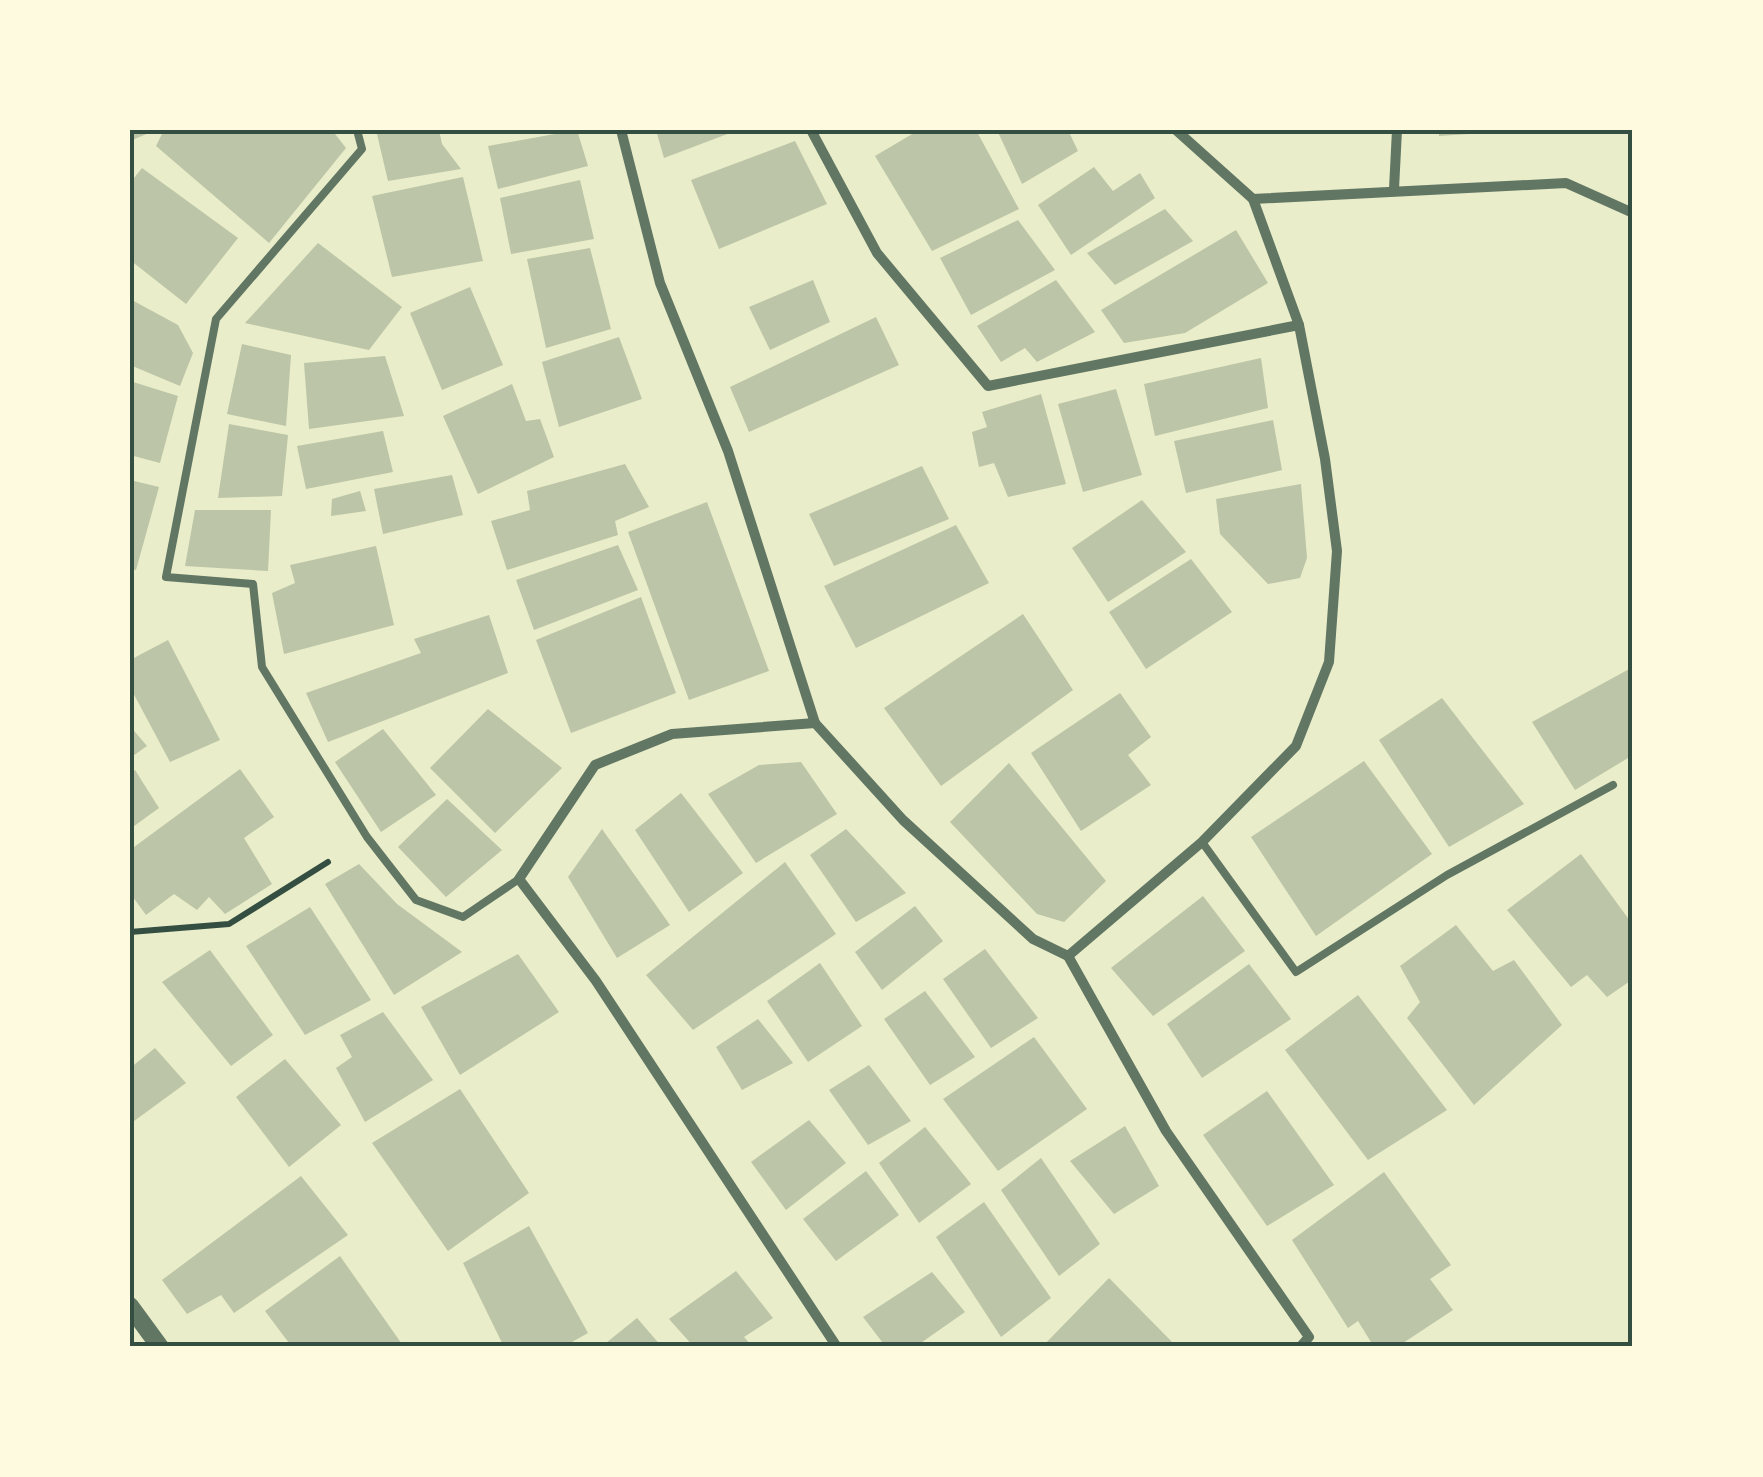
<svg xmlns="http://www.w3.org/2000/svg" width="1763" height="1477" font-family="Spectral,serif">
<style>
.building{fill:#bcc5a7}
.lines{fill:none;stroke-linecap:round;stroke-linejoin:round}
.path{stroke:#344e41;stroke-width:6}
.service{stroke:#617663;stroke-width:8}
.minor{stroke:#617663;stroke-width:10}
.tertiary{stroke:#617663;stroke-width:18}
.neatline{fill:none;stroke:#344e41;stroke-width:4}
</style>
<rect width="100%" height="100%" fill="#e9edc9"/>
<g class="building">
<path d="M130,130H156L130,141Z"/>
<path d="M164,130H332L346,148L269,243L156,146Z"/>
<path d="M376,130H439L442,144L461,169L388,181Z"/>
<path d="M577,130L588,166L498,189L488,146Z"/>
<path d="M656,130H738L664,158Z"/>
<path d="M919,130H976L1019,209L932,251L875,156Z"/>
<path d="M997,130H1068L1078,151L1022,184Z"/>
<path d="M1439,130H1484V133L1439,136Z"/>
<path d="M795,141L827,204L719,249L691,180Z"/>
<path d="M1094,167L1113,191L1140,173L1155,198L1071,255L1038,205Z"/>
<path d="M142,168L238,238L186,304L130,260V183Z"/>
<path d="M463,177L483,261L392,277L372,196Z"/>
<path d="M580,180L594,239L511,254L500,198Z"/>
<path d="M1165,209L1193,241L1115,285L1087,253Z"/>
<path d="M1018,220L1055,270L971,315L940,258Z"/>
<path d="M1236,230L1268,283L1185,333L1124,343L1101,310Z"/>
<path d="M318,243L402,307L369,350L245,323Z"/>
<path d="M590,248L611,329L546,348L527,259Z"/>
<path d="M813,280L830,322L770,350L749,307Z"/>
<path d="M1056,280L1095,332L1037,362L1025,348L1001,362L977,326Z"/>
<path d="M470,287L503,365L442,390L410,313Z"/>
<path d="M130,299L178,325L193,353L180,386L130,365Z"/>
<path d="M876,317L899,365L749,432L730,387Z"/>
<path d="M619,337L642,399L559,427L542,362Z"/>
<path d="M242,344L291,355L286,426L227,414Z"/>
<path d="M385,356L404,416L309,429L304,363Z"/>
<path d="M1261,358L1268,408L1155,436L1144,384Z"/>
<path d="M130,381L178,396L160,463L130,455Z"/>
<path d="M512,384L526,421L540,419L554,457L478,494L443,416Z"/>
<path d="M1116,389L1142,475L1083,492L1058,404Z"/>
<path d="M1041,394L1066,484L1008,497L994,463L979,467L972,432L987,427L982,412Z"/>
<path d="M1273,420L1282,470L1186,493L1174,441Z"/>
<path d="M229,424L288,435L282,496L218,498Z"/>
<path d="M383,431L393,472L306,489L297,446Z"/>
<path d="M625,464L649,507L615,521L618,535L507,570L491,521L530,510L527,491Z"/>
<path d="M922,466L949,519L834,566L809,514Z"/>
<path d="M452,475L463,515L383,534L374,489Z"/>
<path d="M130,480L159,487L136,570L130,569Z"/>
<path d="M1301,484L1307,558L1300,578L1268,584L1220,534L1216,499Z"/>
<path d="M360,491L366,511L331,516L332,499Z"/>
<path d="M1142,500L1186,552L1108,602L1072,548Z"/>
<path d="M707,502L769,671L689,700L628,532Z"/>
<path d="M195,510H271L268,571L185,566Z"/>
<path d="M956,525L989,583L856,648L824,586Z"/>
<path d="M618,545L638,590L534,630L516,580Z"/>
<path d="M376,546L394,625L284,654L272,593L295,583L290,565Z"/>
<path d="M1191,559L1232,612L1146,669L1109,612Z"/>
<path d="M641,597L676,693L571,733L536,640Z"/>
<path d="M1023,614L1073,690L941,786L884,708Z"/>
<path d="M489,615L508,673L328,742L306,693L421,653L414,639Z"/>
<path d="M168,640L220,740L170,762L130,687V660Z"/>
<path d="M1633,667V755L1575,790L1532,722Z"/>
<path d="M1120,693L1151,737L1128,755L1151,785L1081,831L1031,753Z"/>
<path d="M1442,698L1524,804L1449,847L1379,740Z"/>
<path d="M488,709L562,768L495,833L430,768Z"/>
<path d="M130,726L147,746L130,758Z"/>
<path d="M383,729L436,795L381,832L335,762Z"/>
<path d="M1364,761L1432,854L1316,936L1251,837Z"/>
<path d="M801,762L837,814L756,863L708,794L759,765Z"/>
<path d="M1009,763L1106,881L1064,922L1037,914L950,822Z"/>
<path d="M240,769L274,817L244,838L272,884L225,914L209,897L197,910L174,894L146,915L130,893V850Z"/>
<path d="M135,770L159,808L130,829V773Z"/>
<path d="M681,793L743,873L689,912L635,830Z"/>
<path d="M447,799L502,850L446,897L398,847Z"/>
<path d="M602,829L670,925L617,958L568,877Z"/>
<path d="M846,829L906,893L856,922L810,855Z"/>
<path d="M1581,854L1633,925V979L1607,997L1587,975L1571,987L1507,910Z"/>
<path d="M785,862L836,934L693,1030L646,975Z"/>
<path d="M359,864L397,904L462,952L394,995L325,884Z"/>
<path d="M1203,896L1245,951L1153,1016L1111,968Z"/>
<path d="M915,906L943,941L882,990L855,952Z"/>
<path d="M310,907L371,1000L305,1035L246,946Z"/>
<path d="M1456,925L1493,971L1514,960L1562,1025L1474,1105L1407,1018L1420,1002L1400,966Z"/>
<path d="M985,949L1038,1018L991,1048L943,979Z"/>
<path d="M210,950L273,1035L231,1066L162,982Z"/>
<path d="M518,954L559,1012L460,1075L421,1007Z"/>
<path d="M820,963L862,1026L808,1062L767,1001Z"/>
<path d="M1249,964L1291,1019L1202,1078L1167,1024Z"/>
<path d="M925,991L975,1057L930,1085L884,1019Z"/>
<path d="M1358,995L1447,1110L1368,1160L1285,1050Z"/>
<path d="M383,1012L433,1080L365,1122L336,1068L352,1057L340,1035Z"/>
<path d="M758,1019L793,1063L742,1090L716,1047Z"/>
<path d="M1034,1037L1087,1109L998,1171L943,1099Z"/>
<path d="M155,1048L186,1083L130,1124V1068Z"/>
<path d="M285,1059L341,1125L289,1167L236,1097Z"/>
<path d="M869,1065L911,1121L868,1145L829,1090Z"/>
<path d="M460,1089L529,1193L448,1251L372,1143Z"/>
<path d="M1267,1091L1334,1185L1267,1226L1203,1135Z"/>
<path d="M809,1120L846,1163L786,1210L751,1162Z"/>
<path d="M1125,1126L1159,1186L1114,1214L1070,1161Z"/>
<path d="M925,1127L971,1184L919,1223L879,1163Z"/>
<path d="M1041,1158L1100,1244L1059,1276L1001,1190Z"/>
<path d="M866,1171L899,1215L836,1261L803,1219Z"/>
<path d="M1384,1172L1451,1265L1430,1279L1453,1310L1397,1347H1374L1358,1321L1348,1328L1292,1240Z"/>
<path d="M301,1176L348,1235L234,1313L221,1295L187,1314L162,1280Z"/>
<path d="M984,1202L1051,1298L1001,1337L936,1237Z"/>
<path d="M529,1226L588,1333L563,1347H504L463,1263Z"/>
<path d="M340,1256L404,1347H292L265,1311Z"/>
<path d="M736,1271L773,1318L744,1337L753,1347H694L669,1319Z"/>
<path d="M932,1272L965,1312L915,1347H886L863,1317Z"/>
<path d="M1109,1278L1177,1347H1042Z"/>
<path d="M637,1318L662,1347H601Z"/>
</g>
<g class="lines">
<path class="path" d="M130,932L229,924L328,862"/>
<g class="service">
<path d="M357,130L362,149L216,319L166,577L253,584L262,667L367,837L416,900L463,917L519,879"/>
<path d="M1202,842L1296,972L1447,875L1613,785"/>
</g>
<g class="minor">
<path d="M621,130L660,283L728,451L815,723L672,734L595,765L519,879L596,981L837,1347"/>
<path d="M811,130L877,253L988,386L1299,325"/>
<path d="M1176,130L1253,199L1566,183L1633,213"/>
<path d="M1394,189L1397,130"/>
<path d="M815,723L903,820L1033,939L1068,956L1166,1131L1309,1337L1300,1347"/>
<path d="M1068,956L1202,842L1296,746L1329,662L1337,551L1325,459L1299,325L1253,199"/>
</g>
<path class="tertiary" d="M130,1306L160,1347"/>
</g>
<rect width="1763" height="1477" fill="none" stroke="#fefae0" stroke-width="265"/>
<rect x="132" y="132" width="1498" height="1212" class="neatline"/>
</svg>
